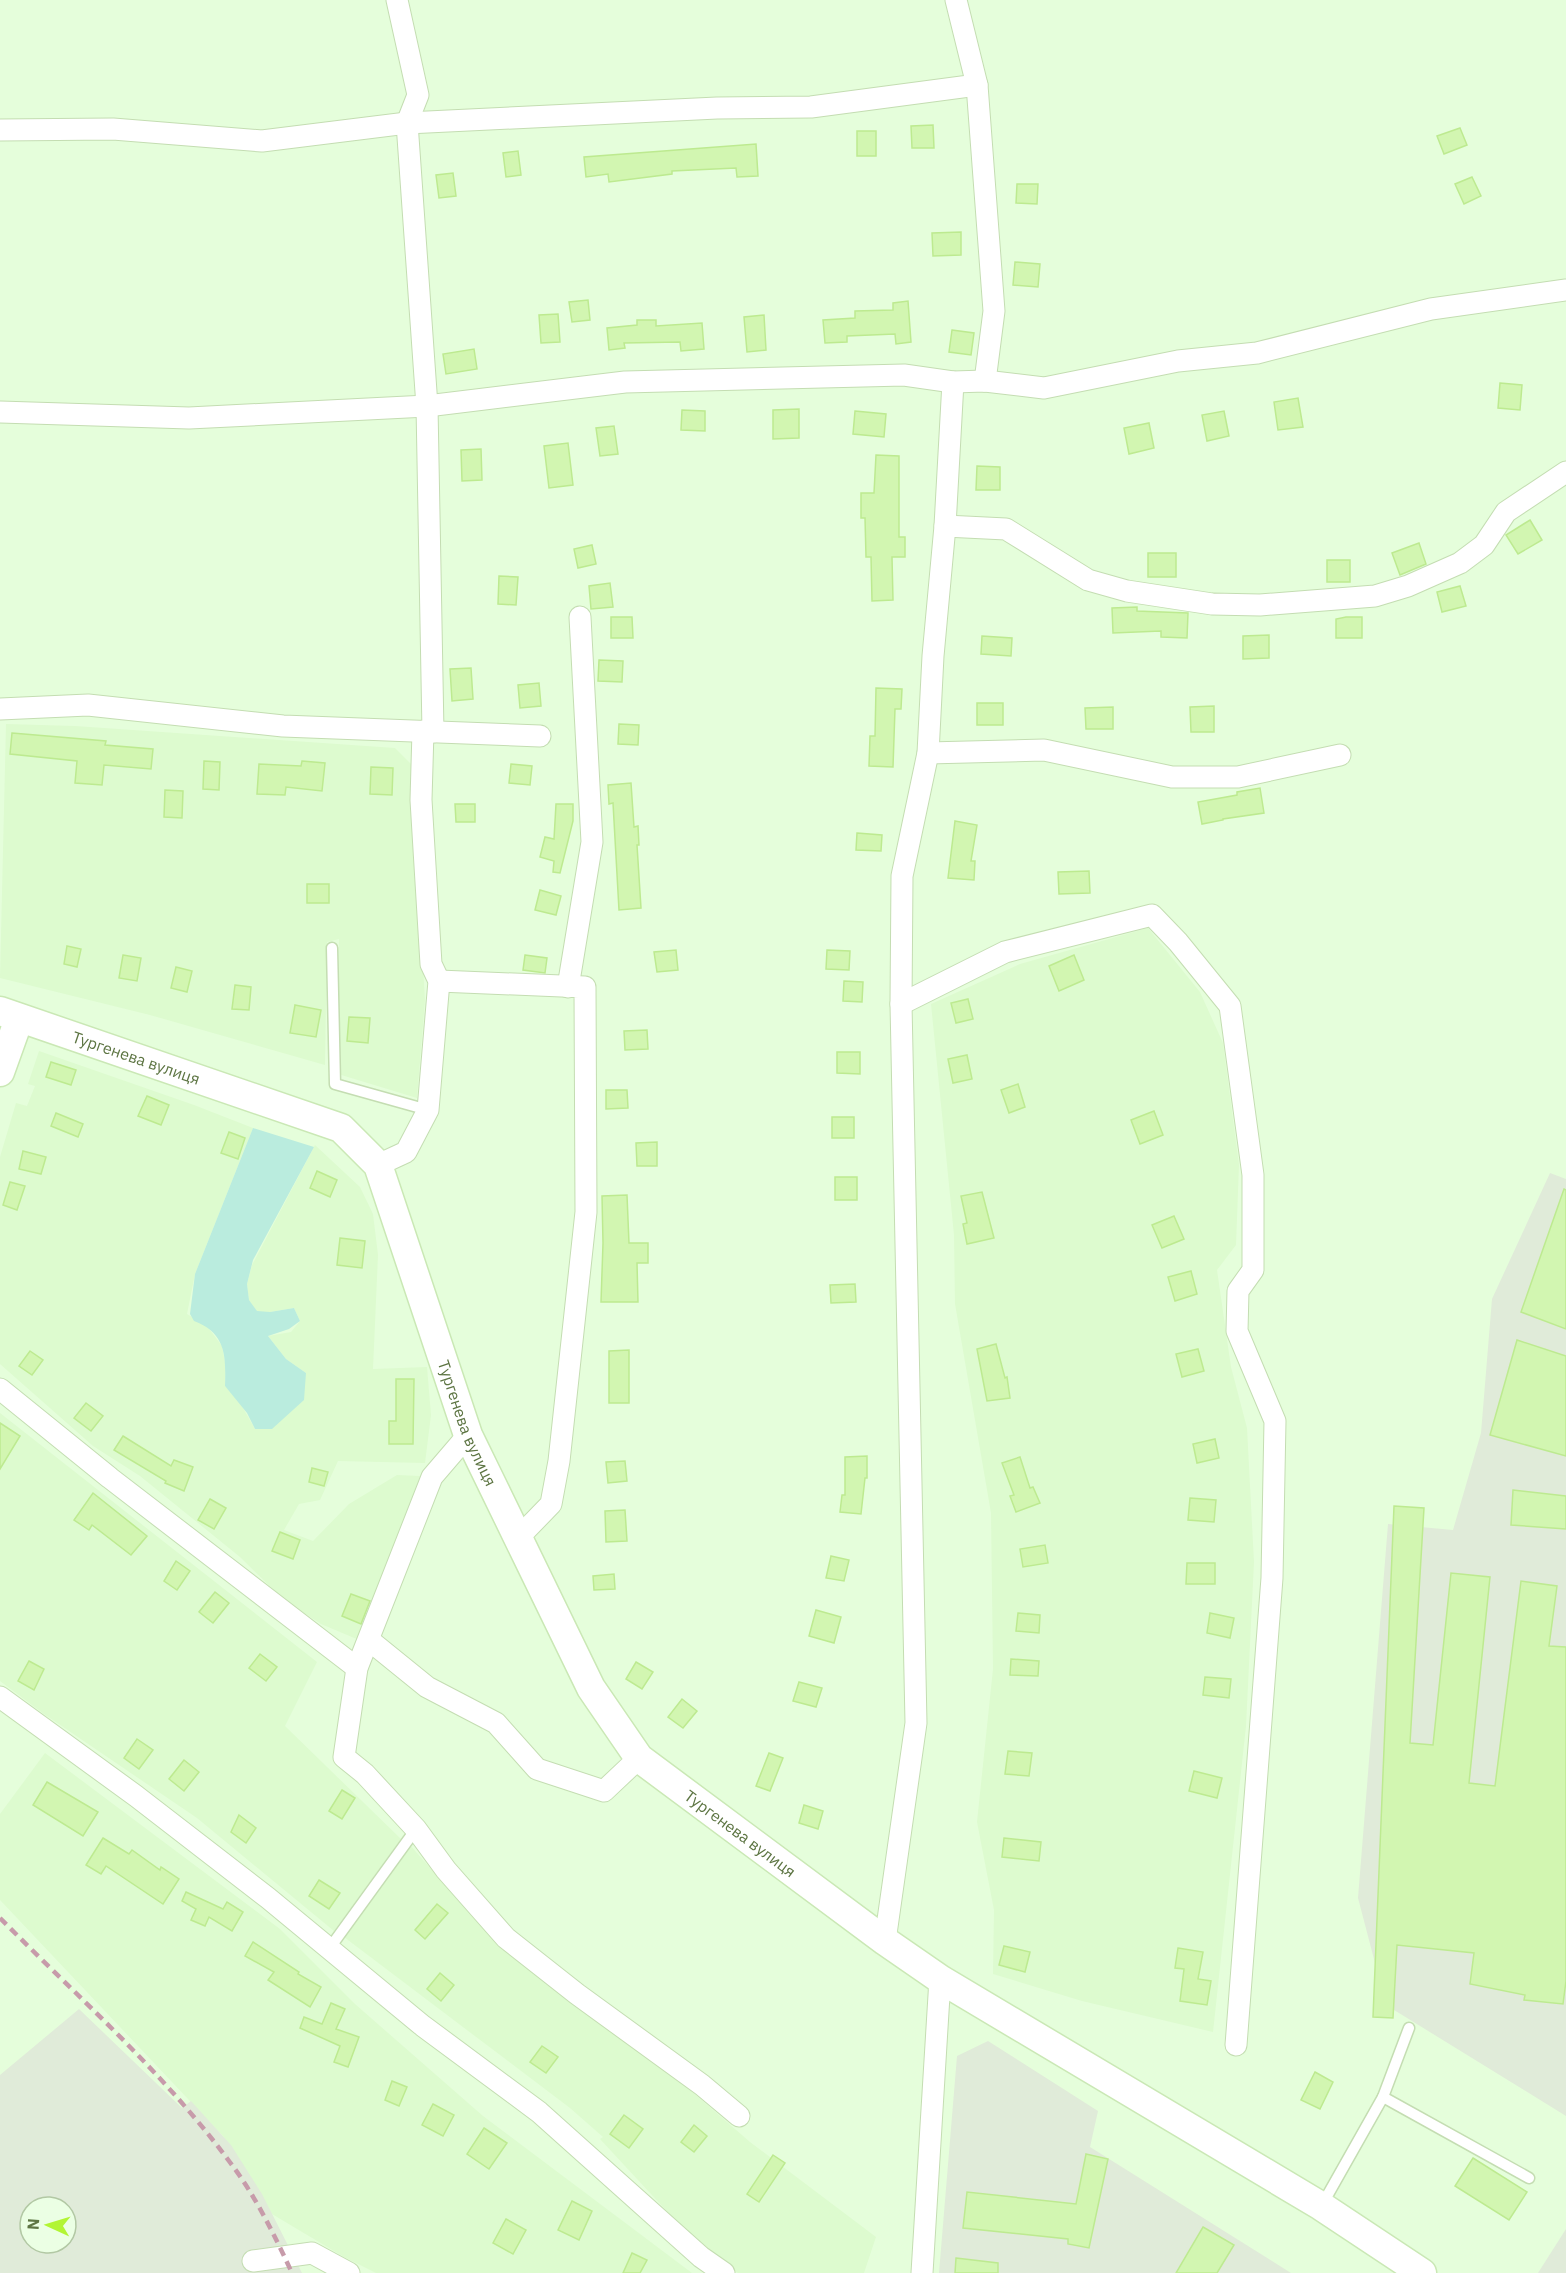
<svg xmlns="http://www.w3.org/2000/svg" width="1566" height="2273" font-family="'IBM Plex Sans',sans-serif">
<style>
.residential{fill:#ddfbcf}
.industrial{fill:#e0ebd9;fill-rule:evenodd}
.green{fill:#baecde}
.building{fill:#d2f6b1;stroke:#bdea90;stroke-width:1.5}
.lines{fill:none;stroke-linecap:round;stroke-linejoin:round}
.lane-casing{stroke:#c4ddb2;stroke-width:13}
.street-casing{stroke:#c4ddb2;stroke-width:23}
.secondary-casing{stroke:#cae8b5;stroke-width:31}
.lane{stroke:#fff;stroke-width:10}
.street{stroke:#fff;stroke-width:21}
.secondary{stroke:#fff;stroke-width:28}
.rail{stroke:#c79baa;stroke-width:4.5;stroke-dasharray:9 6;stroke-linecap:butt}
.labels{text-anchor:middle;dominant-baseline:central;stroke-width:5;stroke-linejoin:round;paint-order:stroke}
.street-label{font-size:16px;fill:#5d7543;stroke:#ebffe4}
</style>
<rect width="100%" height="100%" fill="#e5fedb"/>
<g class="residential">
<path d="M6,724L75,726L395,748L411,764L425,1000L417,1098L338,1074L339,939L327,942L325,1065L150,1015L0,978Z"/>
<path d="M1148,928L1200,992L1223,1043L1239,1165L1236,1245L1217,1270L1231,1367L1247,1428L1254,1562L1246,1726L1213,2032L1082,2001L993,1974L994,1910L977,1822L993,1669L991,1513L955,1304L954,1235L931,1004L1020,964Z"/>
<path d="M39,1051L194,1105L253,1128L195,1274L187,1314L207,1326L222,1346L226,1368L225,1386L239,1401L255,1429L306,1373L286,1359L268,1336L291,1332L300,1321L294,1308L258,1314L249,1300L247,1284L252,1265L315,1145L360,1187L373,1214L378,1255L373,1369L427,1367L431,1415L425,1463L338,1461L320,1500L299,1504L284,1530L313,1541L349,1504L397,1475L420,1476L359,1640L321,1624L283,1599L240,1557L140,1476L93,1446L0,1364V1157L16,1103L27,1106L35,1086L28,1084Z"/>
<path d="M0,1413L317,1662L285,1726L401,1839L334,1931L197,1818L44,1714L0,1681Z"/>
<path d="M45,1753L280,1929L355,2004L483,2116L692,2273H376L344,2257L272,2214L223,2136L0,1900V1814Z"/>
<path d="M410,1845L479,1924L506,1948L683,2084L750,2142L876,2237L864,2273H738L732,2270L675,2220L600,2139L603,2137L570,2108L344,1937Z"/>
</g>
<g class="industrial">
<path d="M1550,1173L1566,1179V2116L1386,2005L1358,1898L1388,1524L1453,1530L1481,1433L1492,1299Z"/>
<path d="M79,2009L182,2108L191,2101L231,2145L262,2194L302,2273H0V2075ZM30,2207H66V2243H30Z"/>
<path d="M988,2041L1098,2111L1090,2147L1291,2273H939L957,2056Z"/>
<path d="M1566,2229V2273H1538Z"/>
</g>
<path class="green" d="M253,1128L314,1147L253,1260L247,1284L249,1300L257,1311L270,1312L294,1308L300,1321L289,1329L268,1336L286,1359L306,1373L304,1400L272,1429H255L247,1413L225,1386C226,1356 226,1333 194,1321L190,1314L195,1274Z"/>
<g class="building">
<path d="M933,125L934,148H912L911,126Z"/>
<path d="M1460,128L1467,145L1444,154L1437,136Z"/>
<rect x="857" y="131" width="19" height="25"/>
<path d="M756,144L758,176L737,177L736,168L672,171V174L609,182L608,174L586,177L584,157Z"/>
<path d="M518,151L521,175L506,177L503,153Z"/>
<path d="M453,173L456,196L439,198L436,175Z"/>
<path d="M1472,177L1481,196L1464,204L1455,184Z"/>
<path d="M1017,184H1038L1037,204L1016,203Z"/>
<path d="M961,232V255L933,256L932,233Z"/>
<path d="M1015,262L1040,264L1038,287L1013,285Z"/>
<path d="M588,300L590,320L572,322L569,302Z"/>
<path d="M908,301L911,342L896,344L895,334L847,336V342L825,343L823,320L855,318V311L893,310V303Z"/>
<path d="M558,314L560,342L541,343L539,315Z"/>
<path d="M764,315L766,350L747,352L744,317Z"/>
<path d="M637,320H656V326L702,323L704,349L681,351L680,342L624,343L625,348L609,350L607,328L637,325Z"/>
<path d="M952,330L974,333L971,355L949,352Z"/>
<path d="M474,349L477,369L446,374L443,354Z"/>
<path d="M1500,383L1522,385L1520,410L1498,408Z"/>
<path d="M1298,398L1303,427L1278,430L1274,402Z"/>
<path d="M799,409V438L773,439V410Z"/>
<path d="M682,410L705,411V431L681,430Z"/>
<path d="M855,411L886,414L884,437L853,434Z"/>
<path d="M1224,411L1229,436L1207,441L1202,415Z"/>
<path d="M1149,423L1154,448L1129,454L1124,428Z"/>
<path d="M614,426L618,454L600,456L596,428Z"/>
<path d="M568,443L573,485L549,488L544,446Z"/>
<path d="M481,449L482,480L462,481L461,450Z"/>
<path d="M876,455L899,456V537H905V557H892L893,600L872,601L871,557H866L865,518H861V493H874Z"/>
<path d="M977,466L1000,467V490H976Z"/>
<path d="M1530,520L1542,540L1518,554L1506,535Z"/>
<path d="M1419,543L1426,564L1400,575L1392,553Z"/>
<path d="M592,545L596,564L578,568L574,549Z"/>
<rect x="1148" y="553" width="28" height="24"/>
<rect x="1327" y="560" width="23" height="22"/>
<path d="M499,576L518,577L516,605L498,604Z"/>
<path d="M610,583L613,607L591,609L589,586Z"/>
<path d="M1460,586L1466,606L1442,612L1437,592Z"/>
<path d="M1137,607V611L1188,613L1187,638L1161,637V631L1113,633L1112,608Z"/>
<path d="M611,617H632L633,638H611Z"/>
<path d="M1346,617H1362V638H1336V619Z"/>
<path d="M1269,635V658L1243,659V636Z"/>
<path d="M982,636L1012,638L1011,656L981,654Z"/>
<path d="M599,660L623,661L622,682L598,681Z"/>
<path d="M471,668L473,699L452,701L450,669Z"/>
<path d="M539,683L541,706L520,708L518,685Z"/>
<path d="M876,688L902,689L901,709H895L893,767L869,766L870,736H875Z"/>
<rect x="977" y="703" width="26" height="22"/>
<path d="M1214,706V732H1191L1190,707Z"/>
<path d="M1113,707V729H1086L1085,708Z"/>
<path d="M619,724L639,725L638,745L618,744Z"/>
<path d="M12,733L106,741L105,745L153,749L151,769L104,765L102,785L75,783L77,761L10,754Z"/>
<path d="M204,761L220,762L219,790L203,789Z"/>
<path d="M302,761L325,763L322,791L286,787L285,795L257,794L259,764L301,766Z"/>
<path d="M511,764L532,766L530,785L509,783Z"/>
<path d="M371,767L393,768L392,795L370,794Z"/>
<path d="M631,783L634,827L638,826L639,845H637L641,908L619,910L613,803L609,804L608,785Z"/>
<path d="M1260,788L1264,813L1223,819V820L1202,824L1198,802L1237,795V792Z"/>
<path d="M165,790L183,791L182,818L164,817Z"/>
<path d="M455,804H475V822H456Z"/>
<path d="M556,804H573V821L560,873L553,872L554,861L540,857L545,837L554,839Z"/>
<path d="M955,821L977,825L971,861H975L974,880L948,878Z"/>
<path d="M857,833L882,835L881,851L856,850Z"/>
<path d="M1089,871L1090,893L1059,894L1058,872Z"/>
<rect x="307" y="884" width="22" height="19"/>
<path d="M540,890L561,896L556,915L535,910Z"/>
<path d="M67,946L81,949L77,967L64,964Z"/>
<path d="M676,950L678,970L657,972L654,952Z"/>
<path d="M827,950L850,951L849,970L826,969Z"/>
<path d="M123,955L141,958L137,981L119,978Z"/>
<path d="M525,955L547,958L545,973L523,970Z"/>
<path d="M1074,955L1084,980L1059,991L1049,966Z"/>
<path d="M176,967L192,971L187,992L171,988Z"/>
<path d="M844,981L863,982L862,1002L843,1001Z"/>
<path d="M235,985L251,987L249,1010L232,1009Z"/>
<path d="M968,999L973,1019L956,1023L951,1003Z"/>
<path d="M295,1005L321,1010L316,1037L290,1033Z"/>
<path d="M349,1017L370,1018L368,1043L347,1041Z"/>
<path d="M647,1030L648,1049L625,1050L624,1031Z"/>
<path d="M837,1052H860V1074L837,1073Z"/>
<path d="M967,1055L972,1079L953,1083L948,1059Z"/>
<path d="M51,1062L76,1070L71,1085L46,1077Z"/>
<path d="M1018,1084L1025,1107L1009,1113L1001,1090Z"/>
<path d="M606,1090H627L628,1108L606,1109Z"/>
<path d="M147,1096L169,1105L161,1125L138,1116Z"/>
<path d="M1154,1111L1163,1135L1140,1144L1131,1120Z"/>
<path d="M56,1113L83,1124L78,1137L51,1126Z"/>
<rect x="832" y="1117" width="22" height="21"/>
<path d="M229,1132L245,1138L238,1159L221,1153Z"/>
<path d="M657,1142V1166H637L636,1143Z"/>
<path d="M23,1151L46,1157L41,1174L19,1169Z"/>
<path d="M317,1171L337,1180L330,1197L310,1188Z"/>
<rect x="835" y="1177" width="22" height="23"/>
<path d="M10,1182L25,1186L17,1210L3,1205Z"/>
<path d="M1564,1189L1566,1190V1329L1521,1312Z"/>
<path d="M982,1192L994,1238L967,1244L963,1224L967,1223L961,1196Z"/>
<path d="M627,1195L629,1243H648V1263H637L638,1302H601L603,1243L602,1196Z"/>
<path d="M1174,1216L1184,1239L1162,1248L1152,1225Z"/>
<path d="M340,1238L365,1241L362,1268L337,1265Z"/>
<path d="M1191,1271L1197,1294L1175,1301L1168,1277Z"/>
<path d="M855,1284L856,1302L831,1303L830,1285Z"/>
<path d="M1517,1340L1566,1356V1456L1490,1435Z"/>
<path d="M996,1344L1005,1378L1007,1377L1010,1398L987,1401L977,1349Z"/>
<path d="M1198,1349L1204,1371L1182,1377L1176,1354Z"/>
<path d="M629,1350V1403H609V1351Z"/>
<path d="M30,1351L43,1360L32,1375L19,1366Z"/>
<path d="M396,1379H414L413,1444H389V1421H396Z"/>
<path d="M86,1403L103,1416L91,1431L74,1418Z"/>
<path d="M0,1423L20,1436L0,1469Z"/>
<path d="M123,1436L171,1466L174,1460L193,1467L184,1491L165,1483L166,1481L114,1450Z"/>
<path d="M1215,1439L1219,1458L1197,1463L1193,1444Z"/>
<path d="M867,1456V1478H865L861,1514L840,1512L842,1495H845V1457Z"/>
<path d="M1020,1457L1030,1488L1033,1487L1040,1503L1016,1512L1010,1496L1014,1495L1002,1463Z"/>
<path d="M625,1461L627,1481L608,1483L606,1462Z"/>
<path d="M312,1468L328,1472L324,1486L309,1482Z"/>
<path d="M1513,1490L1566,1496V1529L1511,1525Z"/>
<path d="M93,1493L147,1536L131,1555L92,1525L89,1530L74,1520Z"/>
<path d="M1190,1498L1216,1500L1214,1522L1188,1520Z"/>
<path d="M210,1499L226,1508L214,1529L198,1520Z"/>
<path d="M1394,1506L1424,1508L1410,1743L1433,1745L1451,1573L1490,1577L1469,1783L1495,1786L1521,1581L1557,1586L1549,1646L1566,1647V1981L1563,2004L1524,2000L1525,1995L1470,1984L1474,1953L1397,1945L1393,2018L1373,2017Z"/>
<path d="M625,1510L627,1541L606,1542L605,1511Z"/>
<path d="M280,1532L300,1540L293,1559L272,1551Z"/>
<path d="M1045,1545L1048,1563L1023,1567L1020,1549Z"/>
<path d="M831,1556L849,1560L844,1581L826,1578Z"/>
<path d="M176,1561L190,1571L177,1590L164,1581Z"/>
<path d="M1187,1563H1215V1584H1186Z"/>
<path d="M614,1574L615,1589L594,1590L593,1576Z"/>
<path d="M215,1592L229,1603L213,1623L199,1612Z"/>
<path d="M351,1594L370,1601L361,1624L342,1616Z"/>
<path d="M816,1610L841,1617L834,1643L809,1636Z"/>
<path d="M1018,1613L1040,1615L1039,1633L1016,1631Z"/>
<path d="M1210,1613L1234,1618L1230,1638L1207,1633Z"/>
<path d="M260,1654L277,1667L266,1681L249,1668Z"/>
<path d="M1011,1659L1039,1661L1038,1676L1010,1675Z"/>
<path d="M29,1661L44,1669L34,1690L18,1681Z"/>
<path d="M636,1662L653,1672L642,1689L626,1679Z"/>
<path d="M1205,1677L1231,1679L1229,1698L1203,1695Z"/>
<path d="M799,1682L822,1688L816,1707L793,1701Z"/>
<path d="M682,1699L697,1711L683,1728L668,1717Z"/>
<path d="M137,1739L153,1750L139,1769L124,1758Z"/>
<path d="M1008,1751L1032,1753L1029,1776L1005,1774Z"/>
<path d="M769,1753L783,1758L770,1791L756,1786Z"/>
<path d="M184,1760L199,1772L184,1791L169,1779Z"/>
<path d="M1194,1771L1222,1778L1217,1798L1189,1791Z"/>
<path d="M47,1782L98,1812L83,1836L33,1805Z"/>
<path d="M342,1790L355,1798L342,1819L329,1811Z"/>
<path d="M804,1805L823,1811L818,1829L799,1823Z"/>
<path d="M239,1815L256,1828L246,1843L231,1832Z"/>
<path d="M103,1838L129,1854L132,1850L160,1870L161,1867L179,1879L163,1904L106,1866L101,1874L86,1865Z"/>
<path d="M1004,1838L1041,1842L1039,1861L1002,1857Z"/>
<path d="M319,1880L340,1893L329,1909L309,1896Z"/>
<path d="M186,1892L223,1909L227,1902L243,1912L232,1931L209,1917L205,1926L191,1920L196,1909L182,1901Z"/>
<path d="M437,1904L448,1913L425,1939L415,1930Z"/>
<path d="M253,1942L299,1972L298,1974L321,1987L310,2007L268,1980L274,1972L245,1956Z"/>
<path d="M1004,1946L1030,1952L1025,1972L999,1965Z"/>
<path d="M1178,1948L1203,1952L1198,1979L1211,1981L1207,2005L1180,2001L1184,1969L1175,1968Z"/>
<path d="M440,1973L454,1985L441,2001L427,1989Z"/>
<path d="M331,2003L345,2009L336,2029L359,2037L348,2067L334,2062L340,2046L300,2028L304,2017L322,2024Z"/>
<path d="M542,2046L558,2057L546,2073L530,2062Z"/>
<path d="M1315,2072L1333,2082L1320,2109L1301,2100Z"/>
<path d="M392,2081L407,2087L399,2106L385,2100Z"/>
<path d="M433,2104L454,2115L443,2136L422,2125Z"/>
<path d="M624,2115L643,2129L629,2148L610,2134Z"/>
<path d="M694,2125L707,2136L694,2152L681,2142Z"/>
<path d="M484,2128L507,2143L489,2169L467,2154Z"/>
<path d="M1086,2154L1108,2159L1089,2248L1068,2244V2239L963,2228L967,2192L1076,2204Z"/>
<path d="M773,2155L785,2163L759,2202L747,2194Z"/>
<path d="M1473,2158L1527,2192L1509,2220L1455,2186Z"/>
<path d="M572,2201L592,2211L579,2240L558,2230Z"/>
<path d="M506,2219L526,2230L513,2254L493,2243Z"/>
<path d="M1203,2227L1234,2245L1217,2273H1176Z"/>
<path d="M632,2253L647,2260L640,2273H623Z"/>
<path d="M956,2258L998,2263V2273H955Z"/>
</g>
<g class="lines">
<g class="lane-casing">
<g id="lane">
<path d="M332,948L335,1084L428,1110"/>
<path d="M329,1949L416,1829"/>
<path d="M1383,2097L1529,2178"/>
<path d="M1322,2205L1383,2097L1409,2028"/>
</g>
</g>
<g class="street-casing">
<g id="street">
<path d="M397,0L418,95L407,123L427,406L433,732"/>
<path d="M956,0L977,85L994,311L985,381"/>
<path d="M0,130L113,129L262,141L407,123L717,108L811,107L977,85"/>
<path d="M0,412L189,418L427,406L625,382L904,375L953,382L985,381L1044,388L1178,361L1257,353L1431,309L1566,290"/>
<path d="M945,526L1006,529L1088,580L1127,591L1212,604L1260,605L1375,596L1408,586L1460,563L1484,545L1506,512L1566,472"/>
<path d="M0,709L88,705L283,726L540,736"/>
<path d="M928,753L1044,750L1172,777H1238L1340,755"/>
<path d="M439,981L585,987L586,1212L559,1461L551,1504L518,1538"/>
<path d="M568,987L592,842L580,617"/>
<path d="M901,1004L1005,952L1152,915L1178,942L1230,1006L1253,1175V1270L1238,1291L1237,1331L1275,1421L1272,1578L1236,2045"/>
<path d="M378,1165L406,1152L428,1110L439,981L431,964L421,800L423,731"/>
<path d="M0,1389L110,1478L357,1668"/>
<path d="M468,1435L432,1477L357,1668L344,1757L365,1774L416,1829L446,1870L506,1938L577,1994L702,2085L739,2116"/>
<path d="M369,1640L427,1687L496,1723L537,1769L604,1791L639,1758"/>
<path d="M0,1697L136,1796L268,1898L423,2026L539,2112L701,2257L724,2273"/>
<path d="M885,1941L916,1723L901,1004L902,876L928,753L933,656L945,526L953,382"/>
<path d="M253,2261L312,2253L349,2273"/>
<path d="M922,2273L940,1979"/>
</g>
</g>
<g class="secondary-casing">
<g id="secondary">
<path id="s1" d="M0,1011L341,1128L378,1165L468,1435L591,1688L639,1758L885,1941L940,1979L1321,2206L1422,2273"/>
<path d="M0,1072L19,1019"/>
</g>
</g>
<use href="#lane" class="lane"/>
<use href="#street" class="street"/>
<use href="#secondary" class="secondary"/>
<path class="rail" d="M0,1918C78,1997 162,2071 229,2161C255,2195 274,2234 292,2273"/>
</g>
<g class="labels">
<g class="street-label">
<text stroke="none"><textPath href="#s1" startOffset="144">Тургенева вулиця</textPath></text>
<text stroke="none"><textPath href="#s1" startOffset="686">Тургенева вулиця</textPath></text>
<text stroke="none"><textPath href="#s1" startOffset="1190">Тургенева вулиця</textPath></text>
</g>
</g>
<g transform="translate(48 2225) rotate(274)"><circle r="28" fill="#ebffe4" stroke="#b2c8a4" stroke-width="1.5"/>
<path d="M0-4.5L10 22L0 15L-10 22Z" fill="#b2f534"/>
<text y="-9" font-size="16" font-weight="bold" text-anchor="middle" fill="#5d7543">N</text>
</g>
</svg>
